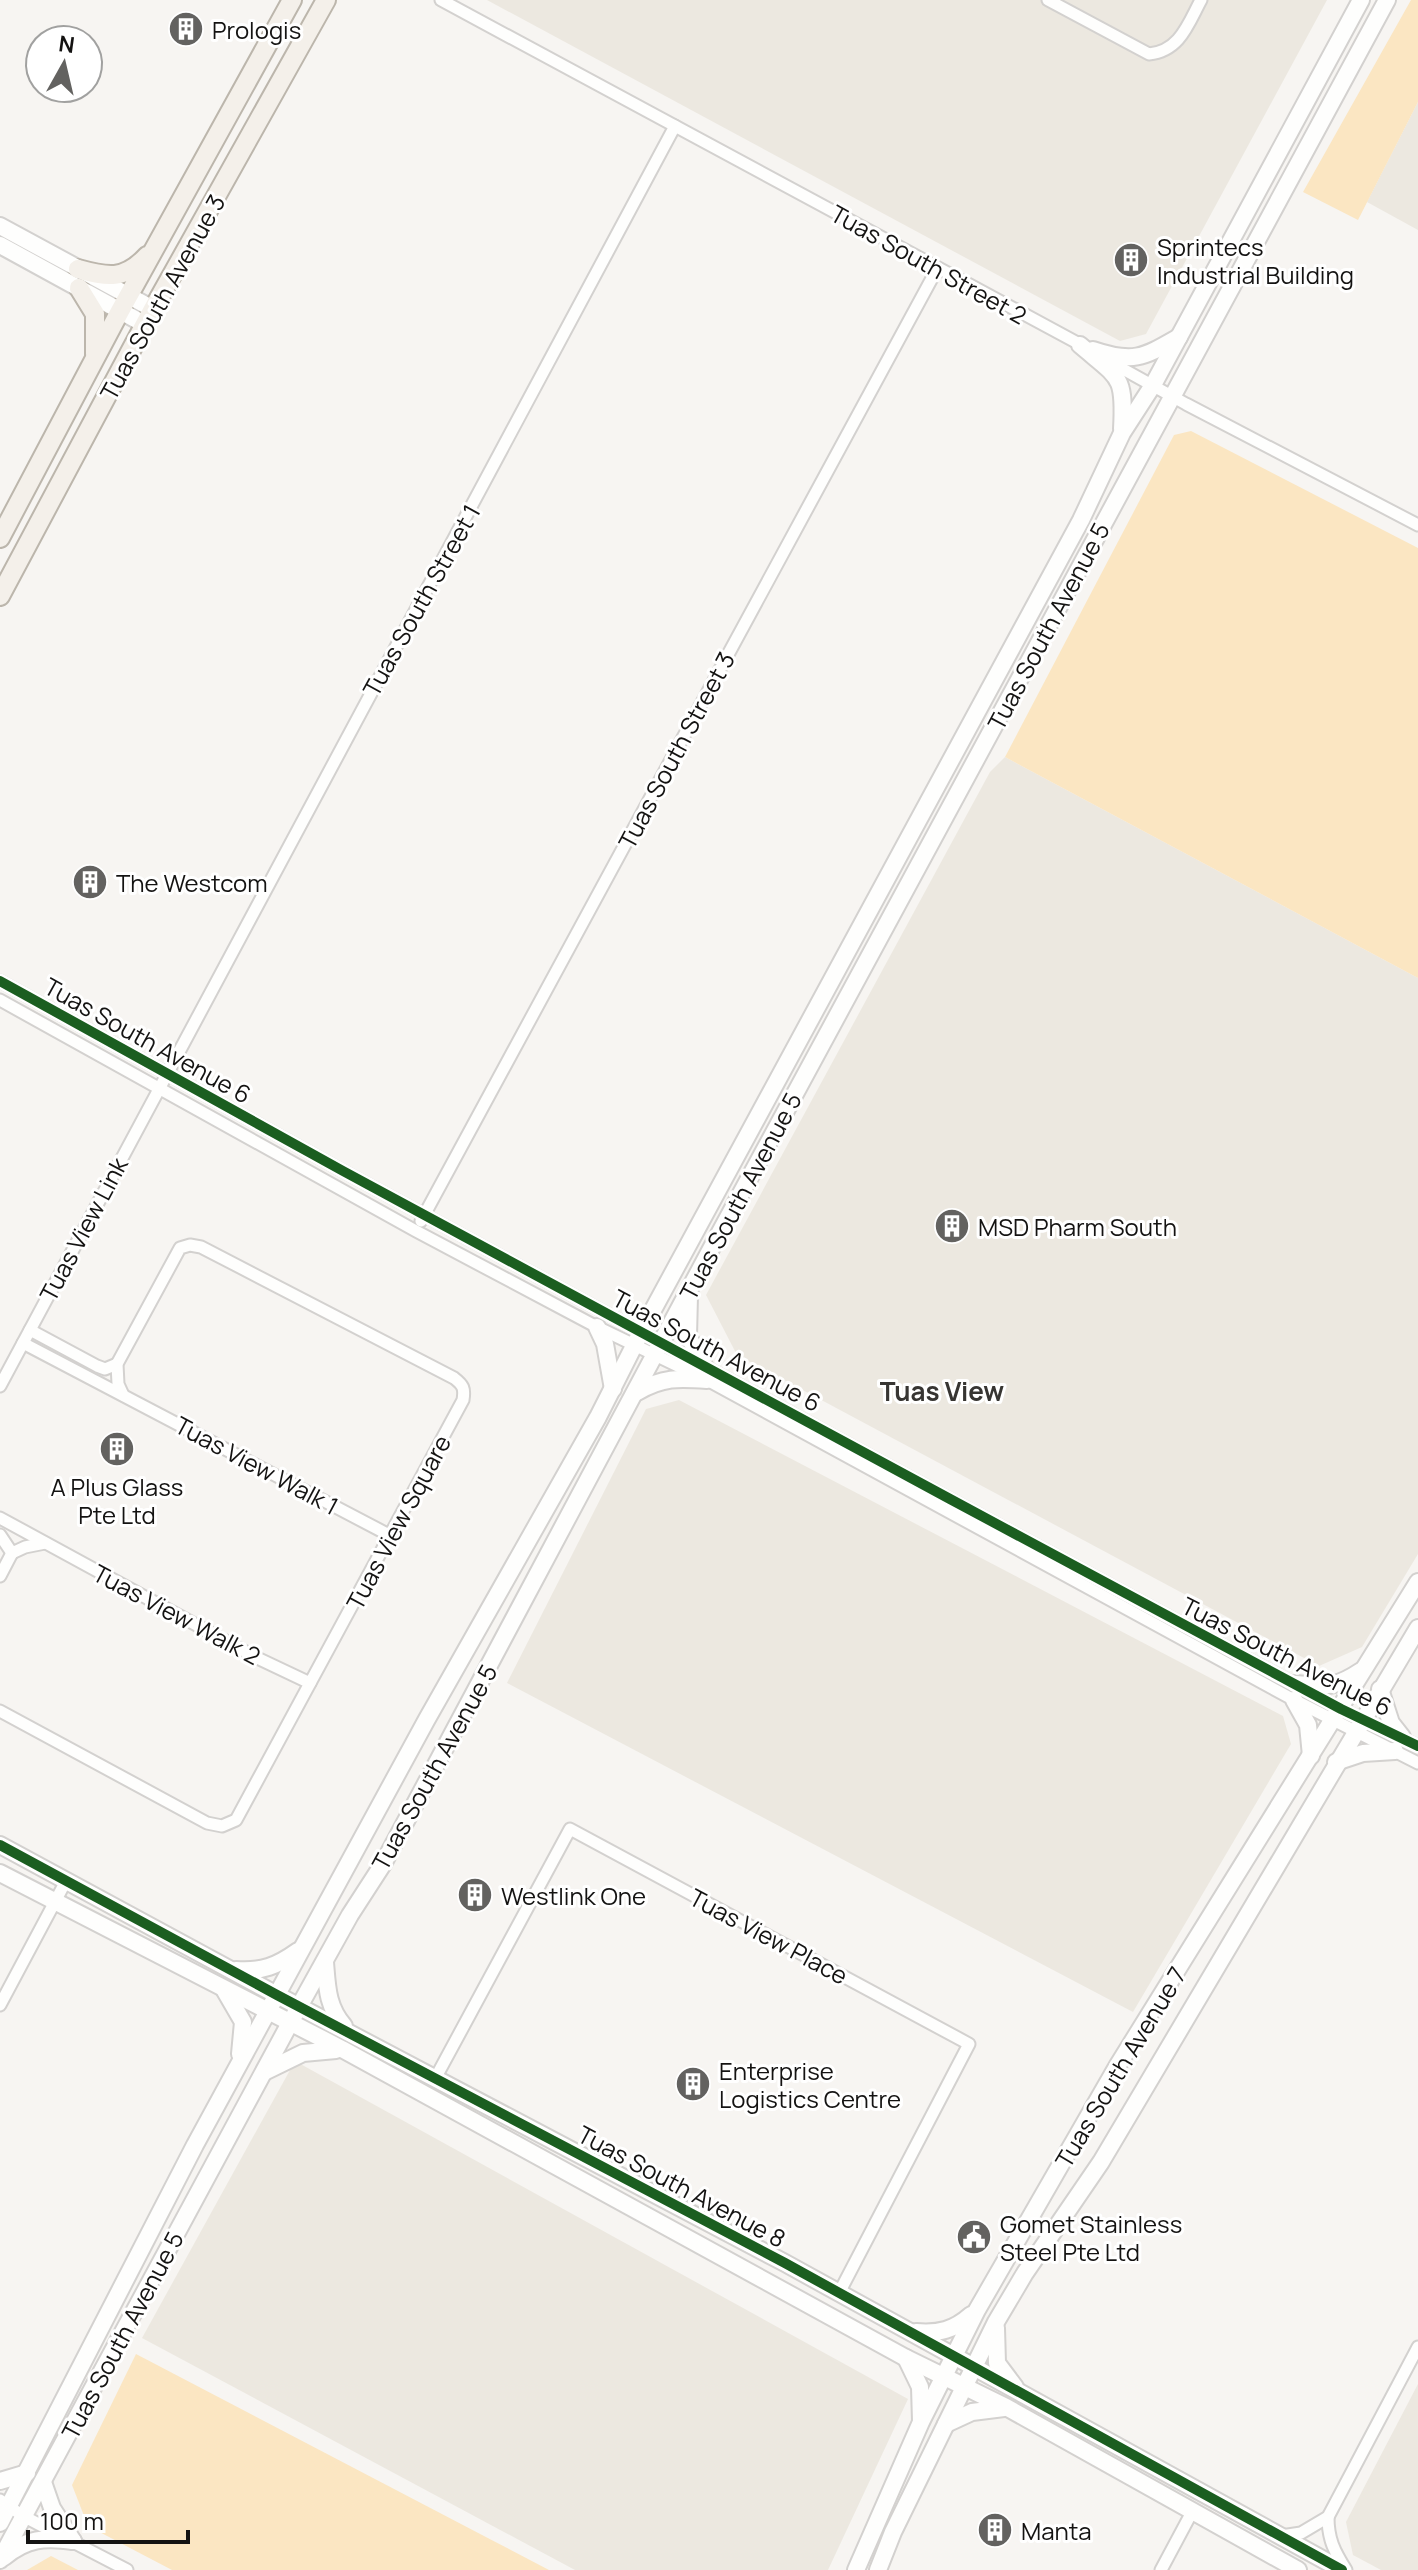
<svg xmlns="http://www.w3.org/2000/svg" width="1418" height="2570" font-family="Manrope,sans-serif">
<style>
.built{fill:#ece8e0}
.green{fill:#fbe6c2}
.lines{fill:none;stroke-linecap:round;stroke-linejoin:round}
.street-casing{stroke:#d3d1cf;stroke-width:15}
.secondary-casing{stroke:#d3d1cf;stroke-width:20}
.primary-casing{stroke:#bcb6ac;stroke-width:22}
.street{stroke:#fefefd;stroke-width:11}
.secondary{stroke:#fefefd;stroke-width:16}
.primary{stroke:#f4f0ea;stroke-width:18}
.cycleway-casing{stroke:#fff;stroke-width:15}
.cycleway{stroke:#1b5e20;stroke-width:10}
.labels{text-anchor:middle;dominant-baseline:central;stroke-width:6;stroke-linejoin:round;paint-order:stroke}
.poi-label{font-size:24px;fill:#141312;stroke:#fff;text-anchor:start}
.street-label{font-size:24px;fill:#141312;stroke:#fff}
.neighbourhood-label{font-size:26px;font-weight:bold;fill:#373532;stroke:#fff}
</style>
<rect width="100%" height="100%" fill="#f7f5f2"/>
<g class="built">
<path d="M487,0H1327L1146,334L1120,341Z"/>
<path d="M1418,102V230L1367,202Z"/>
<path d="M1005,757L1418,978V1554L1362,1647L1319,1666L737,1355L706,1295L990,772Z"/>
<path d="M679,1400L1283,1716L1291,1744L1133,2012L507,1683L646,1409Z"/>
<path d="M295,2061L908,2399L828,2570H575L142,2338Z"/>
<path d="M1418,2384V2570H1381L1353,2555L1346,2522Z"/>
</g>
<g class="green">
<path d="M1411,0H1418V102L1358,220L1303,192Z"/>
<path d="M1191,431L1418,548V978L1005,757L1174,435Z"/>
<path d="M136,2354L549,2570H172L88,2526L72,2485Z"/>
<path d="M51,2556L78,2570H27Z"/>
</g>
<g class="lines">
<g class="street-casing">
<g id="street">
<path d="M441,0L1085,347"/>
<path d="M1048,0L1149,54C1180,51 1188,24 1201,0"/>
<path d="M1103,358L1186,404L1418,525"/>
<path d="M0,981L343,1171L950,1499L1341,1709L1418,1746"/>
<path d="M0,1000L416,1231L597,1327L707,1380L1294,1700L1418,1763"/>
<path d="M421,1221L937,269"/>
<path d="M30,1330L97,1366L105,1369L117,1364"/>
<path d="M23,1343L391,1536"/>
<path d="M0,1386L675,126"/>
<path d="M0,1518L255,1657L310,1683"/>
<path d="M0,1535L12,1553"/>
<path d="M12,1553L25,1547L45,1543"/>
<path d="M0,1576L12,1553"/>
<path d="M0,1711L207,1823L222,1826L236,1820L463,1400C465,1388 463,1385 454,1378L201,1247L190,1245L180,1248L117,1364L118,1384L123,1395"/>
<path d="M0,2005L66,1881"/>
<path d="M436,2077L570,1829L969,2044L839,2293"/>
<path d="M0,2500L23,2516L127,2570"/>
<path d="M1328,2517C1328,2539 1334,2551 1346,2570"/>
<path d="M1281,2536L1301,2533L1328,2517L1418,2347"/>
<path d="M1161,2570L1192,2512"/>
</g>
</g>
<g class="secondary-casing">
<g id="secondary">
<path d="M0,226L153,309"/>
<path d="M0,245L146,325"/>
<path d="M1080,345C1120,379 1125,375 1122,429"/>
<path d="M1093,350C1134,364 1144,357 1179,337"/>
<path d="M689,1296L688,1336L704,1365"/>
<path d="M597,1327L605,1344L613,1389"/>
<path d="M637,1392C663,1377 678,1378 707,1380"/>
<path d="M1295,1684C1326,1686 1334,1689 1361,1671"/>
<path d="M1380,1689L1391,1723L1402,1737"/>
<path d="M1294,1700L1308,1725L1311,1756"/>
<path d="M1336,1762L1363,1753L1395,1751"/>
<path d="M0,1845L277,1995L785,2263L1342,2570"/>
<path d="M0,1873L342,2049L906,2358L1006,2407L1298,2570"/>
<path d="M325,1962C327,1986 327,2007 344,2026"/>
<path d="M236,1970C262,1972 277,1966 298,1951"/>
<path d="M225,1991L243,2022L240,2054"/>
<path d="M264,2072L303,2053L336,2050"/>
<path d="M996,2328L997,2363L1015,2387"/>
<path d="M916,2332C939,2334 954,2330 971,2315"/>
<path d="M906,2358L920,2387L921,2421"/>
<path d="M946,2424L972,2412L1004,2408"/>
<path d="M0,2481L27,2473"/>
<path d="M43,2482L52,2508L73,2541"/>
<path d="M0,2523L195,2145L427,1719L598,1417L641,1332L1081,520L1122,433L1153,385L1361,0"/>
<path d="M4,2557C27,2538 45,2537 73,2541"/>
<path d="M0,2560L290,2023L350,1915L383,1864L711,1249L1387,0"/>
<path d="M856,2570L921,2422L977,2310L1118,2065L1418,1582"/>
<path d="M878,2570L893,2532L996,2322L1025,2273L1101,2162L1418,1628"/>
</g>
</g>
<g class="primary-casing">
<g id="primary">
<path d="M78,269C107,277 124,281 147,256"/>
<path d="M79,288L95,314V354"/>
<path d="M0,538L120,311L292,0"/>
<path d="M0,596L153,309L326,0"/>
</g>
</g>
<use href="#street" class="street"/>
<use href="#secondary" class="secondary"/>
<use href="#primary" class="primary"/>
<g class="cycleway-casing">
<g id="cycleway">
<path d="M0,981L343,1171L950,1499L1341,1709L1418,1746"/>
<path d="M0,1845L277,1995L785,2263L1342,2570"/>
</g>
</g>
<use href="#cycleway" class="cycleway"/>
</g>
<defs>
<g id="building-disc" transform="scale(1.8)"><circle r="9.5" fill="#636260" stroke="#fff"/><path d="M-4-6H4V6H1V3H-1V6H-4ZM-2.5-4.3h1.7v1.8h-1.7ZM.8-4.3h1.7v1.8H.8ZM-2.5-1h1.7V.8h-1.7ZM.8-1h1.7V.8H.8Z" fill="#fff"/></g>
<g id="civic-disc" transform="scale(1.8)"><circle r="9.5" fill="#636260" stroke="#fff"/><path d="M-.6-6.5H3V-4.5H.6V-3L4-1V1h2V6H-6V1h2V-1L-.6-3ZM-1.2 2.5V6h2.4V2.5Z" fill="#fff"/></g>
</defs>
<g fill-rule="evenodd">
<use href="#building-disc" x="186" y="29"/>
<use href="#building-disc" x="1131" y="260"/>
<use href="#building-disc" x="90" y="882"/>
<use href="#building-disc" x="952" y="1226"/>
<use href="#building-disc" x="117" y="1449"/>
<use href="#building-disc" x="475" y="1895"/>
<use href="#building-disc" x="693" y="2084"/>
<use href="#civic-disc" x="974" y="2237"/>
<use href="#building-disc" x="995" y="2530"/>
</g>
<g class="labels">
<g class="poi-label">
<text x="212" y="29">Prologis</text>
<text x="1157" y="246">Sprintecs<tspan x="1157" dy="28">Industrial Building</tspan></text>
<text x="116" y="882">The Westcom</text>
<text x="978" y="1226">MSD Pharm South</text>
<text x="117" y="1486" text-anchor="middle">A Plus Glass<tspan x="117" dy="28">Pte Ltd</tspan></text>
<text x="501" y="1895">Westlink One</text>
<text x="719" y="2070">Enterprise<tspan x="719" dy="28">Logistics Centre</tspan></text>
<text x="1000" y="2223">Gomet Stainless<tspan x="1000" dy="28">Steel Pte Ltd</tspan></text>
<text x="1021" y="2530">Manta</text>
</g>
<g class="street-label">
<text transform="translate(929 264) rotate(29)">Tuas South Street 2</text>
<text transform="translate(162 297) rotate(-61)">Tuas South Avenue 3</text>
<text transform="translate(421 600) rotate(-61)">Tuas South Street 1</text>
<text transform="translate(1048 626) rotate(-62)">Tuas South Avenue 5</text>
<text transform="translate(676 750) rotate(-62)">Tuas South Street 3</text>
<text transform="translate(148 1040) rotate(29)">Tuas South Avenue 6</text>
<text transform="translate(740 1196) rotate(-62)">Tuas South Avenue 5</text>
<text transform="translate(83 1229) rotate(-62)">Tuas View Link</text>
<text transform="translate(717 1350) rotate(28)">Tuas South Avenue 6</text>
<text transform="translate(257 1465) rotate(28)">Tuas View Walk 1</text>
<text transform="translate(398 1522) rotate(-62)">Tuas View Square</text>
<text transform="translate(177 1614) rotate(28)">Tuas View Walk 2</text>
<text transform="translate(1287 1656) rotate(27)">Tuas South Avenue 6</text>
<text transform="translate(434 1767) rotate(-61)">Tuas South Avenue 5</text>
<text transform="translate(769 1936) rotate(28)">Tuas View Place</text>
<text transform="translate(1120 2067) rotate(-59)">Tuas South Avenue 7</text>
<text transform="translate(682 2186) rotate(28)">Tuas South Avenue 8</text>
<text transform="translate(122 2335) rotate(-62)">Tuas South Avenue 5</text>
</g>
<g class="neighbourhood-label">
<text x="942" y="1391">Tuas View</text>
</g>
</g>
<g transform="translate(64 64) rotate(8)"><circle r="38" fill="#ffffff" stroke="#a1a1a0" stroke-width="2"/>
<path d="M0-6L14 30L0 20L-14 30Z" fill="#636260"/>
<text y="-12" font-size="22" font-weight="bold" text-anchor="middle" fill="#141312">N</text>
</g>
<path d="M28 2530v12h160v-12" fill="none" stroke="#141312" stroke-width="4"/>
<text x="40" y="2530" font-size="24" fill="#141312" stroke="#ffffff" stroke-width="6" paint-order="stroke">100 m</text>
</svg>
